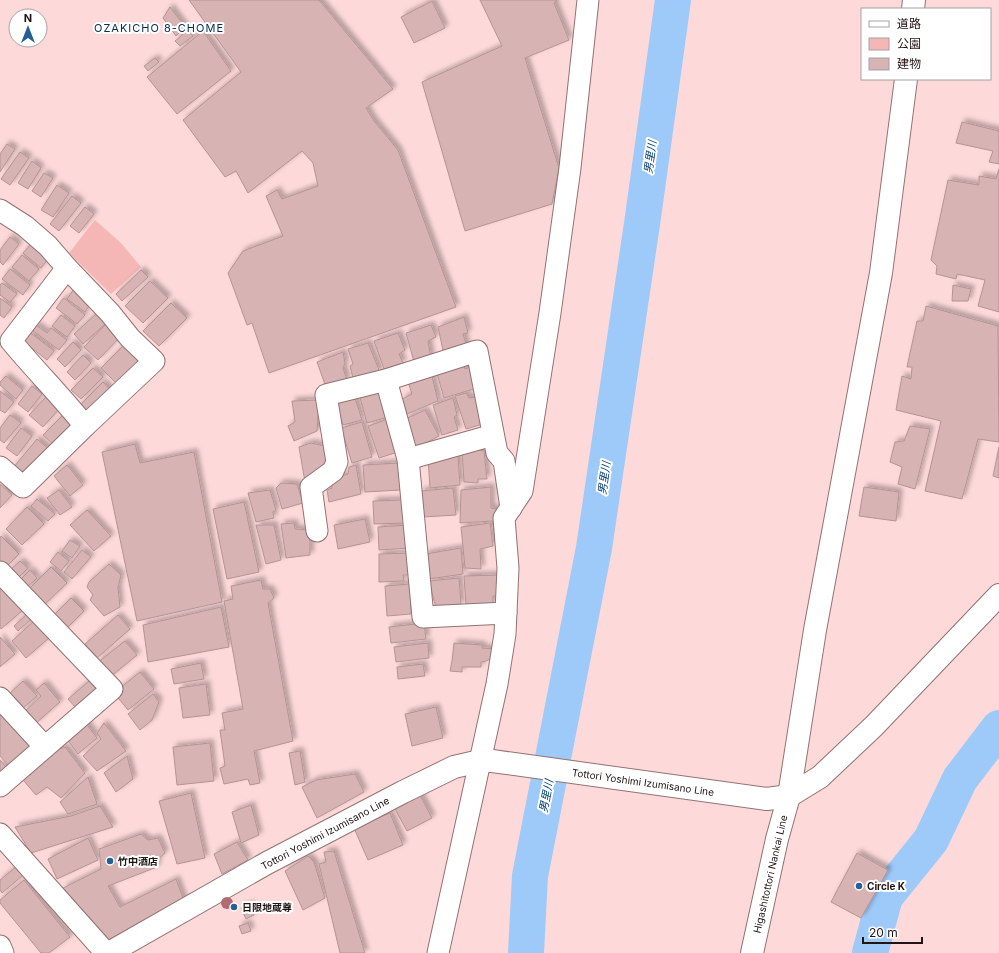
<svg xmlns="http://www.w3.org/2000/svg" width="999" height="953" font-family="Inter,'Noto Sans JP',sans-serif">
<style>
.green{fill:#f5b7b6}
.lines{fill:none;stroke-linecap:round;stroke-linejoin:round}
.river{stroke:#9ecafa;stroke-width:36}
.building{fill:#d7b4b3;stroke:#b69393;filter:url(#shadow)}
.minor-casing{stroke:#927271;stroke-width:23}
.tertiary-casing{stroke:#927271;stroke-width:24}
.secondary-casing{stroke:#927271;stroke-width:24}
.minor{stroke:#fff;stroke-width:21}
.tertiary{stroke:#fff;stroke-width:22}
.secondary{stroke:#fff;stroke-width:22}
.tree{fill:#b26a73}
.poi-dot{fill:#265e96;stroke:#fff;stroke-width:1.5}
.labels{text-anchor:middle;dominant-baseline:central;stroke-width:4;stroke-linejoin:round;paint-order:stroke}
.street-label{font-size:10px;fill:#211414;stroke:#fff}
.poi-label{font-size:10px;font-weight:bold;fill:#211414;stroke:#fff;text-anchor:start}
.neighbourhood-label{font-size:11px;letter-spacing:1px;fill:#042c51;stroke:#fff}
.water-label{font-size:11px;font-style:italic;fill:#013f74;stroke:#fff}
</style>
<defs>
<filter id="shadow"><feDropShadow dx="3.5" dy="-3.5" stdDeviation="2" flood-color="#0004"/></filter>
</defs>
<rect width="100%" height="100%" fill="#fed9d9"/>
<path class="green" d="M95,220L121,243L141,267L111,294L69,253Z"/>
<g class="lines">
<g class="river">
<path d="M526,953L530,876L594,548L643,217L673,0"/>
<path d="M870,953L885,897L931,840L960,779L999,728"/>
</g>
</g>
<g class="building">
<path d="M189,0H319L393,89L366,108L374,121L398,150L456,307L269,373L252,323L247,325L228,273L243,251L283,236L266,196L277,190L282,199L318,186L313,163L302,151L248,193L236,171L225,177L183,120L241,72Z"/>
<path d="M480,0H557L554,3L569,40L525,58L559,168L552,204L465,231L422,82L502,46Z"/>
<path d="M432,1L445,28L414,43L401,17Z"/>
<path d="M170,7L185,27L176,36L163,18Z"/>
<path d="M188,30L193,36L180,46L175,41Z"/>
<path d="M203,31L231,71L177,114L147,77Z"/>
<path d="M155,58L159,62L148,71L144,66Z"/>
<path d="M962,122L999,131V164L989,162L993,151L956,143Z"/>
<path d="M7,144L15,149L0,172V154Z"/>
<path d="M20,152L29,158L10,185L1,179Z"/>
<path d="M32,161L41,168L28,189L18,183Z"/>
<path d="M999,169V312L978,306L985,280L957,274L956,279L936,274L937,266L931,260L948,180L979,185V176L996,179Z"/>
<path d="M44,173L53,178L41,197L32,191Z"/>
<path d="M57,185L69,193L53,217L41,210Z"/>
<path d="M72,196L81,203L59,231L50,224Z"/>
<path d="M85,207L94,214L79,233L70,226Z"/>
<path d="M10,237L19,244L3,265L0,262V250Z"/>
<path d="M31,244L49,258L41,268L23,253Z"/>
<path d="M22,255L39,269L29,281L12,267Z"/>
<path d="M10,269L30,285L23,295L2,279Z"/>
<path d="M141,270L148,277L122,301L116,294Z"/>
<path d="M150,281L168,298L143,323L125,306Z"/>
<path d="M2,283L17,294L10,302L0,295V285Z"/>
<path d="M953,285L971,289L968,301H952Z"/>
<path d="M74,289L92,301L85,312L67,299Z"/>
<path d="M0,298L12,307L4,318L0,315Z"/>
<path d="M64,298L85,315L77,324L56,308Z"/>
<path d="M171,303L187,318L159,346L143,331Z"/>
<path d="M926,306L998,326L999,442L978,439L962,499L925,491L941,421L896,410L902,376L911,379L912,367H907L917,321H923Z"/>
<path d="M96,314L105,324L83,344L74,334Z"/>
<path d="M61,315L75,326L67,337L52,326Z"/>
<path d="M464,317L468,333L463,334L467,347L444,355L438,327Z"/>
<path d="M106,324L120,337L98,360L84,347Z"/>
<path d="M36,325L47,333L51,328L67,340L59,350L32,330Z"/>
<path d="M431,325L436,337L428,341L431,358L414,362L406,333Z"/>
<path d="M31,333L54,351L47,360L24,342Z"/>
<path d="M398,333L405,350L399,354L403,363L384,369L374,341Z"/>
<path d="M73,342L81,350L65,367L57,359Z"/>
<path d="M126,343L142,360L117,384L101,368Z"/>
<path d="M368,343L380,372L353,378L350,366L353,364L348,349Z"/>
<path d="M343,352L345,363L343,368L347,380L327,390L317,362Z"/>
<path d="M83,355L91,363L75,380L67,372Z"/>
<path d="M463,362L465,369L472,366L477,388L444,398L436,370Z"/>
<path d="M93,368L103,377L81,399L71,390Z"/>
<path d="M431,372L438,401L407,414L402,399L412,394L407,379Z"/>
<path d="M6,376L23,390L16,399L0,385V382Z"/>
<path d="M103,382L113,393L90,416L79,406Z"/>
<path d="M32,386L42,394L28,412L18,404Z"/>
<path d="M380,389L388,417L367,423L359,394Z"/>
<path d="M0,391L14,402L5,413L0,410Z"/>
<path d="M466,393L469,398L478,397L483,424L466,429L455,396Z"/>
<path d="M46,397L59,409L43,427L29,415Z"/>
<path d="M355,398L362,420L343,425L336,403Z"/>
<path d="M453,398L457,415L454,417L458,430L442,435L433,405Z"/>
<path d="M319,400L317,431L294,441L288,426L295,422L292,401Z"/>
<path d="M425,410L439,436L415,449L405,419Z"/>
<path d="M10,415L21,423L4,443L0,440V428Z"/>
<path d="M62,416L73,427L55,446L43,435Z"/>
<path d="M388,419L398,452L379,458L368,426Z"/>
<path d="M362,422L372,457L352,463L341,428Z"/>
<path d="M910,426L930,429L915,489L898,484L902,467L890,462L895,442L904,441Z"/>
<path d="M21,428L32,436L17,456L6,448Z"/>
<path d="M37,439L51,451L27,479L13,468Z"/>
<path d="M311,443L329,447L331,464L305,482L299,447Z"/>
<path d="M135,444L140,463L194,452L222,602L137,621L102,452Z"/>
<path d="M999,447V478L993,476Z"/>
<path d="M471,449L484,451L487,479H478V483L464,482L462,451Z"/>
<path d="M458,456L460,485L430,488L428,458Z"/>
<path d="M399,463L401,490L365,492L363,465Z"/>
<path d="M67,465L83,485L70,496L54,476Z"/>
<path d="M356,465L361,494L329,502L327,490L332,488L331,479L348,474L349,467Z"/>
<path d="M281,483L297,484L303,503L282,509L276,488Z"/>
<path d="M0,484L12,495L0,508Z"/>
<path d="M491,487V508L497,509L502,546H497L492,521L460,523L461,490Z"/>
<path d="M864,487L899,492L896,521L859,516Z"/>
<path d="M453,488L456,515L423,517L421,491Z"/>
<path d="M59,490L72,507L60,515L47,498Z"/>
<path d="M270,490L276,510L273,512L274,518L256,522L248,493Z"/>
<path d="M37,499L55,514L48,521L31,506Z"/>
<path d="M404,500V523L374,524L373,501Z"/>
<path d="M244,502L259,572L227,579L213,509Z"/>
<path d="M27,507L44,524L22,545L6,529Z"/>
<path d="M87,510L111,536L94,551L70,525Z"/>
<path d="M365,519L370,542L338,549L334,525Z"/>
<path d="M294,523L295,529L310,530V555L286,558L281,524Z"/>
<path d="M490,523L493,546L480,549L481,569L465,568L461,527Z"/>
<path d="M256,525H274L281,560L266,564Z"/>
<path d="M409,525L410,548L379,550L378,527Z"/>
<path d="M1,536L19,554L5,568L0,564V538Z"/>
<path d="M70,540L80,546L72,558L62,551Z"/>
<path d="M461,548L463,574L429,579L425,554Z"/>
<path d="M82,550L91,557L72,579L64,572Z"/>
<path d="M58,552L69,561L61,571L50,562Z"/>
<path d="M412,553V575H403L404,581L379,582V554Z"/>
<path d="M20,561L28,568L17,579L9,571Z"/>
<path d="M109,564L121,575L118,588L120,607L104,616L90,600L93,595L87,587L89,582Z"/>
<path d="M51,567L67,583L42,607L27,591Z"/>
<path d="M30,570L37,578L25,589L19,581Z"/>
<path d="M499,575L500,596H493V605H466L464,576Z"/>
<path d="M459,578L461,605L436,608L429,581Z"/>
<path d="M261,580L263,589H270L274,598L268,603L293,741L254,751L260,783L250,785L248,779L224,784L220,768L225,766L220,730H225L222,713L243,709L224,601L233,599L231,586Z"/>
<path d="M0,584L23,610L1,629L0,627Z"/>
<path d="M410,584L411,614L387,616L385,586Z"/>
<path d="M71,598L84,611L65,630L52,617Z"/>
<path d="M221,607L229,647L148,662L143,625Z"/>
<path d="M28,613L32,618L18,631L14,626Z"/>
<path d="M118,615L130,629L97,658L85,644Z"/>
<path d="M35,620L50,637L26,658L12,641Z"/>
<path d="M424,623L426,639L391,643L389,627Z"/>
<path d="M0,637L15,654L0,667Z"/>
<path d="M125,641L137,655L109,678L97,663Z"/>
<path d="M428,643L429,658L396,662L394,647Z"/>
<path d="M454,643L482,645V648L496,649L492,658L486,661L481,662V667H462V672L450,671L452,661Z"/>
<path d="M201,663L204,679L174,684L171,669Z"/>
<path d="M423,664L425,676L398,679L397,667Z"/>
<path d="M140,672L154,689L128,710L114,693Z"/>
<path d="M23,681L37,696L22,709L9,694Z"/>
<path d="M89,681L97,690L76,708L68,699Z"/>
<path d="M44,683L60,702L35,724L24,712L41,696L36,690Z"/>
<path d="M206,684L210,715L183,718L179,688Z"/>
<path d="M153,694L159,702L152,720L140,730L128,714Z"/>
<path d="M436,707L443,738L412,746L405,714Z"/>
<path d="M0,713L35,744L10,767L0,756Z"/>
<path d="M85,722L97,738L78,754L66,738Z"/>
<path d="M104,723L126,751L97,771L83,756L101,739L97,733Z"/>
<path d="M210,743L214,781L177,785L173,747Z"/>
<path d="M65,747L85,773L61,798L47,787L36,795L23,780L52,752Z"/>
<path d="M300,751L305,782L295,785L289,753Z"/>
<path d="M127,756L133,779L116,792L104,773Z"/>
<path d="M0,760L7,768L0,775Z"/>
<path d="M355,774L364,792L317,818L302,787L316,780Z"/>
<path d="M88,777L97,804L68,814L60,802Z"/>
<path d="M191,793L205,858L177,864L159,801Z"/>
<path d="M420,795L432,818L407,831L395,809Z"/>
<path d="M251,805L259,835L241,843L232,812Z"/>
<path d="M100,806L113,827L31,853L15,827L71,816Z"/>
<path d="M390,813L403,845L368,860L354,828Z"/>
<path d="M141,834L148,840L158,838L165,853L157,860V867L108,886L120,907L176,879L185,903L110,941L63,888L101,869L99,849Z"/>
<path d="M88,838L98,860L57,879L48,859Z"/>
<path d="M237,842L248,860L222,874L214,854Z"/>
<path d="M334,851L365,953H340L319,864L326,862L324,852Z"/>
<path d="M857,853L888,870L861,918L831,902Z"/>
<path d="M308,856L314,862L325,898L303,910L285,871Z"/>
<path d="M16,867L23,875L2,893L0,890V880Z"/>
<path d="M24,880L70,937L49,953H41L0,903V900Z"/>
<path d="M250,904L254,915L246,919L241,908Z"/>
<path d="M248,923L251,931L242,934L239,926Z"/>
</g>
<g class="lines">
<g class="minor-casing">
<g id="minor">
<path d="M0,210L25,226L48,246L67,268L11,341C35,370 62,397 85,426L23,487L0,467"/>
<path d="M67,268L110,313L130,338L154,361L85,426"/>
<path d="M386,380L408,459L423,617L506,613"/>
<path d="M408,459L493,435"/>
<path d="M317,531L311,487L333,471L337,462L326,395L386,380L477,351L497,453L504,461L511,508"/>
<path d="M0,572L112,689L0,786"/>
<path d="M0,698L45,747"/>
<path d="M0,834L106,953"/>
<path d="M0,946L3,953"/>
<path d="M438,953L497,684L505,634L508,568L504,518L522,491L550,313L570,168L588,0"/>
</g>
</g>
<g class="tertiary-casing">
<g id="tertiary">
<path d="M913,9L914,0"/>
<path d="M789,796L815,630L881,273L906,79"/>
</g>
</g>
<g class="secondary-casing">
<g id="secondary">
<path d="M109,953L267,863L403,792L454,767L480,761H492L767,799L789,796L820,777L874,726L999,595"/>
<path d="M752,953L777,839L789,796"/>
</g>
</g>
<use href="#minor" class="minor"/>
<use href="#tertiary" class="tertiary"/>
<use href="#secondary" class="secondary"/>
</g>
<circle class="tree" cx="227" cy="903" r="6"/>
<g class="poi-dot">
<circle cx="110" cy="861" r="4"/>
<circle cx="859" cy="886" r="4"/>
<circle cx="234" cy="907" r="4"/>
</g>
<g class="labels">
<g class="street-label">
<text transform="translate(643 782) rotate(8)">Tottori Yoshimi Izumisano Line</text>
<text transform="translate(325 833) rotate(-28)">Tottori Yoshimi Izumisano Line</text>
<text transform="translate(770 874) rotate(-77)">Higashitottori Nankai Line</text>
</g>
<g class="poi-label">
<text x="118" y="861">竹中酒店</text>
<text x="867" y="886">Circle K</text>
<text x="242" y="907">日限地蔵尊</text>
</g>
<g class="neighbourhood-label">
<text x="159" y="28">OZAKICHO 8-CHOME</text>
</g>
<g class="water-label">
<text transform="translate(650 157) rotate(-82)">男里川</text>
<text transform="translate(604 478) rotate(-82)">男里川</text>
<text transform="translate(546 796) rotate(-79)">男里川</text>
</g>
</g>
<rect x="861" y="8" width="130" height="72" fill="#ffffff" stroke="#a6a1a1"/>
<rect x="869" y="21" width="20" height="6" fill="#ffffff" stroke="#a6a1a1"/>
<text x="897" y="28" font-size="12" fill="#211414">道路</text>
<rect x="869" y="38" width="20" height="12" fill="#f5b7b6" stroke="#a6a1a1"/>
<text x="897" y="48" font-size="12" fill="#211414">公園</text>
<rect x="869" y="58" width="20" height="12" fill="#d7b4b3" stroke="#a6a1a1"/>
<text x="897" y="68" font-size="12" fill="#211414">建物</text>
<g transform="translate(28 28)"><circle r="19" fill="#ffffff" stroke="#a6a1a1"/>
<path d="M0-3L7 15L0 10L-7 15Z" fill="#265e96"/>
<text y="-6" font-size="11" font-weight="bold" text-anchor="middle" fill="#211414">N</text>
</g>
<path d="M863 937v6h59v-6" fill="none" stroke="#211414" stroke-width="2"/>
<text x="869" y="937" font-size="12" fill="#211414" stroke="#ffffff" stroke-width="3" paint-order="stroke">20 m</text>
</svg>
